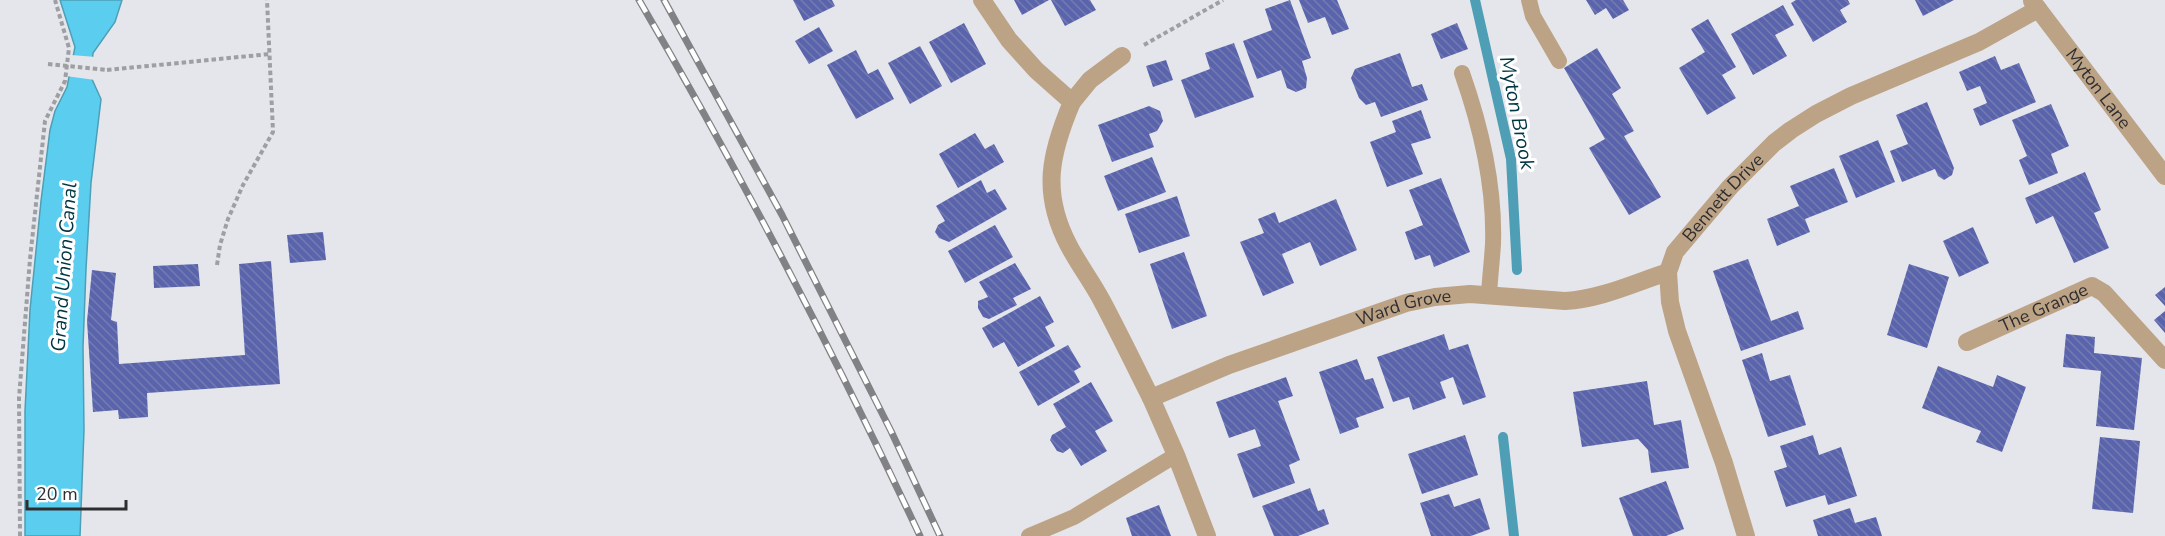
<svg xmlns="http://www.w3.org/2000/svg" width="2165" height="536" font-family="'Nunito Sans',sans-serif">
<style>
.water{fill:#5bceef;stroke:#4e9eb6;stroke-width:1.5}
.pier{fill:#e5e6eb}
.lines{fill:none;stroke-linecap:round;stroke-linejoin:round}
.stream{stroke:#4e9eb6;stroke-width:10}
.building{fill:url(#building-back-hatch)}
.path{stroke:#9e9fa3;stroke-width:4;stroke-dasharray:4.5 3;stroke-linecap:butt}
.lane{stroke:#bda385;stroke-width:16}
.street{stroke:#bda385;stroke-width:18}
.rail-casing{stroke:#818285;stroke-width:7}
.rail{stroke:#fff;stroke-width:4.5;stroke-dasharray:14;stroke-linecap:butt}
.path-bridge{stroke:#9e9fa3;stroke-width:4;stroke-dasharray:4.5 3;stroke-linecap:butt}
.labels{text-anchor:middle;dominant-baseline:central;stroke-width:6;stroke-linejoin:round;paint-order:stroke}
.street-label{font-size:18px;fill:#2e2e30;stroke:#fff}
.water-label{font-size:20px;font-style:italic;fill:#003644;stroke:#fff}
</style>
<defs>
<pattern id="building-back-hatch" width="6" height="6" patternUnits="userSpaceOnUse" patternTransform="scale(1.5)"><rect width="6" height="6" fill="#5a64ac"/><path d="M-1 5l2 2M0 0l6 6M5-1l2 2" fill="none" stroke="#747bb1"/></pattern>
</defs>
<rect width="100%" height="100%" fill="#e5e6eb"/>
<path class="water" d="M60,0H122L115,22L93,53L91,77L101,99L91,183L86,269L83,347L84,430L80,536H25V411L30,310L41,201L50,130L55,111L67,87L75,47Z"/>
<path class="pier" d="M71,55L96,57L94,76L95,80L66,76Z"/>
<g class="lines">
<g class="stream">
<path d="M1475,0L1511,159L1517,270"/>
<path d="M1503,437L1514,536"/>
</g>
</g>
<g class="building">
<path d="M793,0H832L835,6L804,21Z"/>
<path d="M1014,0H1049L1022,15Z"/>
<path d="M1051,0H1090L1096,10L1065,26Z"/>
<path d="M1290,0L1311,58L1302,61L1307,78L1306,88L1296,92L1287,88L1281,70L1257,79L1243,41L1272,30L1265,9Z"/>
<path d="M1299,0H1337L1349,29L1332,35L1325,17L1308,23Z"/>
<path d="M1586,0H1623L1629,10L1613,19L1606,8L1595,15Z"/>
<path d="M1796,0H1848L1850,4L1840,10L1847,22L1813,42L1791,3Z"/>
<path d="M1915,0H1954L1923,16Z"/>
<path d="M1783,5L1794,25L1775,35L1787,56L1753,75L1731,34Z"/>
<path d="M1708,19L1736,67L1722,75L1736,98L1707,115L1679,68L1705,52L1691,29Z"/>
<path d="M964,23L986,64L951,83L929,42Z"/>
<path d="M1457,23L1468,49L1441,59L1431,34Z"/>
<path d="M819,27L833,51L809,64L795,41Z"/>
<path d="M1234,43L1254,97L1195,118L1181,80L1210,69L1205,53Z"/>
<path d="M920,46L942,86L910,104L888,63Z"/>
<path d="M1597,48L1621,88L1612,94L1634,131L1624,136L1661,197L1629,215L1589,148L1605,139L1564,68Z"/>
<path d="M856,50L868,74L878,69L894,99L856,119L827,65Z"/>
<path d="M1400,53L1412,87L1422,84L1428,100L1381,117L1375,102L1366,105L1359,98L1351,78L1355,69Z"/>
<path d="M1995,56L2001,70L2019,63L2036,102L1980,126L1973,109L1987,103L1980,86L1967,91L1959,72Z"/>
<path d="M1166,60L1173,80L1153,87L1146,66Z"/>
<path d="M1927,102L1954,168L1952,175L1944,180L1938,176L1935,169L1902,182L1890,151L1908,144L1896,115Z"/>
<path d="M2051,104L2069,146L2051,154L2058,173L2029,185L2019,160L2027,156L2012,120Z"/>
<path d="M1149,106L1160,111L1163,121L1157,131L1149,134L1154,147L1112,162L1098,125Z"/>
<path d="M1421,110L1431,138L1411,144L1423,174L1387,187L1370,142L1396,132L1392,121Z"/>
<path d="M975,133L985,149L994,144L1004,162L958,188L939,154Z"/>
<path d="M1878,140L1895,182L1856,198L1839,156Z"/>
<path d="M1152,157L1166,192L1118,211L1104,176Z"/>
<path d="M1834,168L1848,202L1805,219L1810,232L1777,246L1767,219L1799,206L1790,186Z"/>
<path d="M2085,172L2101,210L2094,213L2109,248L2074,263L2053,216L2036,224L2025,198Z"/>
<path d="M1441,178L1470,252L1434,267L1430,255L1415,260L1405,232L1423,225L1409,190Z"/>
<path d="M981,180L987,193L995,189L1007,209L949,242L939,238L935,232L938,225L945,221L936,206Z"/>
<path d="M1177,196L1190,236L1139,253L1125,214Z"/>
<path d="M1336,199L1357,250L1320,266L1310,242L1282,254L1294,283L1263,296L1240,242L1264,233L1258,219L1275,212L1279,223Z"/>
<path d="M995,225L1013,257L965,283L948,251Z"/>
<path d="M1973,227L1989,263L1959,277L1943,241Z"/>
<path d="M323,232L326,260L290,263L287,235Z"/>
<path d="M1184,252L1207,316L1172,329L1150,264Z"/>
<path d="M1748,259L1771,321L1798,311L1804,329L1741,351L1713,271Z"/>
<path d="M271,261L280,384L147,393L148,417L119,419L118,410L93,412L87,321L92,270L116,273L111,320L117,322L119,364L245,355L239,264Z"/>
<path d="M1015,263L1031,289L1013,298L1017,305L989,319L983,317L978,308V301L988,297L979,282Z"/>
<path d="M198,264L200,286L154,288L153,266Z"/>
<path d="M1909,264L1949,277L1927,348L1887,335Z"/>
<path d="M2165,287V306L2155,295Z"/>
<path d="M1040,296L1054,322L1045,327L1055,346L1018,367L1004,342L993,348L982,328Z"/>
<path d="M2165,311V333L2154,320Z"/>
<path d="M1444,334L1449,350L1468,344L1486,397L1463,405L1453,377L1440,382L1446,398L1413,410L1409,397L1393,402L1377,357Z"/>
<path d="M2066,334L2095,337L2094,353L2142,358L2134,430L2096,426L2101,371L2063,367Z"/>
<path d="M1068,345L1081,367L1074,371L1080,382L1038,406L1019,372Z"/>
<path d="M1762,353L1770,381L1790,375L1806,425L1768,437L1742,360Z"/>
<path d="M1357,359L1365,380L1373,378L1384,408L1356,418L1359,427L1340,434L1319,372Z"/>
<path d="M1938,366L1993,387L1997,375L2026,387L2002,452L1976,442L1981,431L1922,408Z"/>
<path d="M1286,377L1293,396L1278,401L1300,460L1289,465L1295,483L1253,498L1237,454L1261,446L1255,429L1229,438L1216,402Z"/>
<path d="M1647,381L1654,425L1681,420L1689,468L1651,473L1648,450L1638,439L1582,447L1573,392Z"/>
<path d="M1091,382L1113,421L1095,431L1107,451L1081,466L1070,448L1063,453L1057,451L1050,440L1052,435L1066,427L1053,404Z"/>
<path d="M1465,435L1478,475L1422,494L1408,454Z"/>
<path d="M1813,435L1819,455L1841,447L1857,496L1828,505L1825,495L1786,507L1774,471L1787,467L1780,446Z"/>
<path d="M2100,437L2140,441L2133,513L2092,509Z"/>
<path d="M1666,481L1684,529L1666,536H1633L1619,498Z"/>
<path d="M1310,488L1318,511L1324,509L1329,524L1298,536H1274L1262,506Z"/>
<path d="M1449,494L1454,507L1480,498L1490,529L1471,536H1431L1420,503Z"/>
<path d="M1159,505L1171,536H1132L1126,518Z"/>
<path d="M1850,508L1855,523L1876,517L1882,536H1818L1813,520Z"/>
</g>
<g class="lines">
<g class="path">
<path d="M1144,45L1223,0"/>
<path d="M107,70L270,54"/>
<path d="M217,265L220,245L228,219L243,185L273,132L267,0"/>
<path d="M20,536L19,398L30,259L45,121L65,81L69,48L55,0"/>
</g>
<g class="lane">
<path d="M1529,0L1533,16L1559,61"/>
<path d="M1462,73C1481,127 1495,186 1493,244C1492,261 1490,277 1489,294"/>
<path d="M1029,536L1074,517L1176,455"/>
</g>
<g class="street">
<path d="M982,0L1009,40L1036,70L1072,102C1050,154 1041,193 1069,246C1079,265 1092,282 1102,301C1119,333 1135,366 1151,398"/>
<path id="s1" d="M2032,1L2165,176"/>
<path d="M1072,102L1090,80L1122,56"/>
<path id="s2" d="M1967,342L2092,286L2104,293L2165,360"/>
<path id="s3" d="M1207,536L1176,455L1151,398L1229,365L1406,303L1435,297L1470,294L1565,301C1601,299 1634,283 1668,272"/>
<path id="s4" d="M1746,536L1724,463L1677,331L1670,302L1668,272L1675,252L1730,187L1774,143L1791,130L1816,114L1851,96L1979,42L2038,9"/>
</g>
<g class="rail-casing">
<g id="rail">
<path d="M639,0C741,174 834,353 920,536"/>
<path d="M664,0L782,215L891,431L940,536"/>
</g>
</g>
<use href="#rail" class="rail"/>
<path class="path-bridge" d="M48,64L107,70"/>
</g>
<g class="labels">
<g class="street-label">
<text stroke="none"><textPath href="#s1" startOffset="110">Myton Lane</textPath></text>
<text stroke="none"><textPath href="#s4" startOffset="370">Bennett Drive</textPath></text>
<text stroke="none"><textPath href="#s3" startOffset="418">Ward Grove</textPath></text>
<text stroke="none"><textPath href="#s2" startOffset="84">The Grange</textPath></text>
</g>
<g class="water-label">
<text transform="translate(1517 113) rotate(79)">Myton Brook</text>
<text transform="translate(64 267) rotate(-86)">Grand Union Canal</text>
</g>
</g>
<path d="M27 500v9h99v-9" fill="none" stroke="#2e2e30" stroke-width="3"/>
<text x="36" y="500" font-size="18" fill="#2e2e30" stroke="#ffffff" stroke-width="4.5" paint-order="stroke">20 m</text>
</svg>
